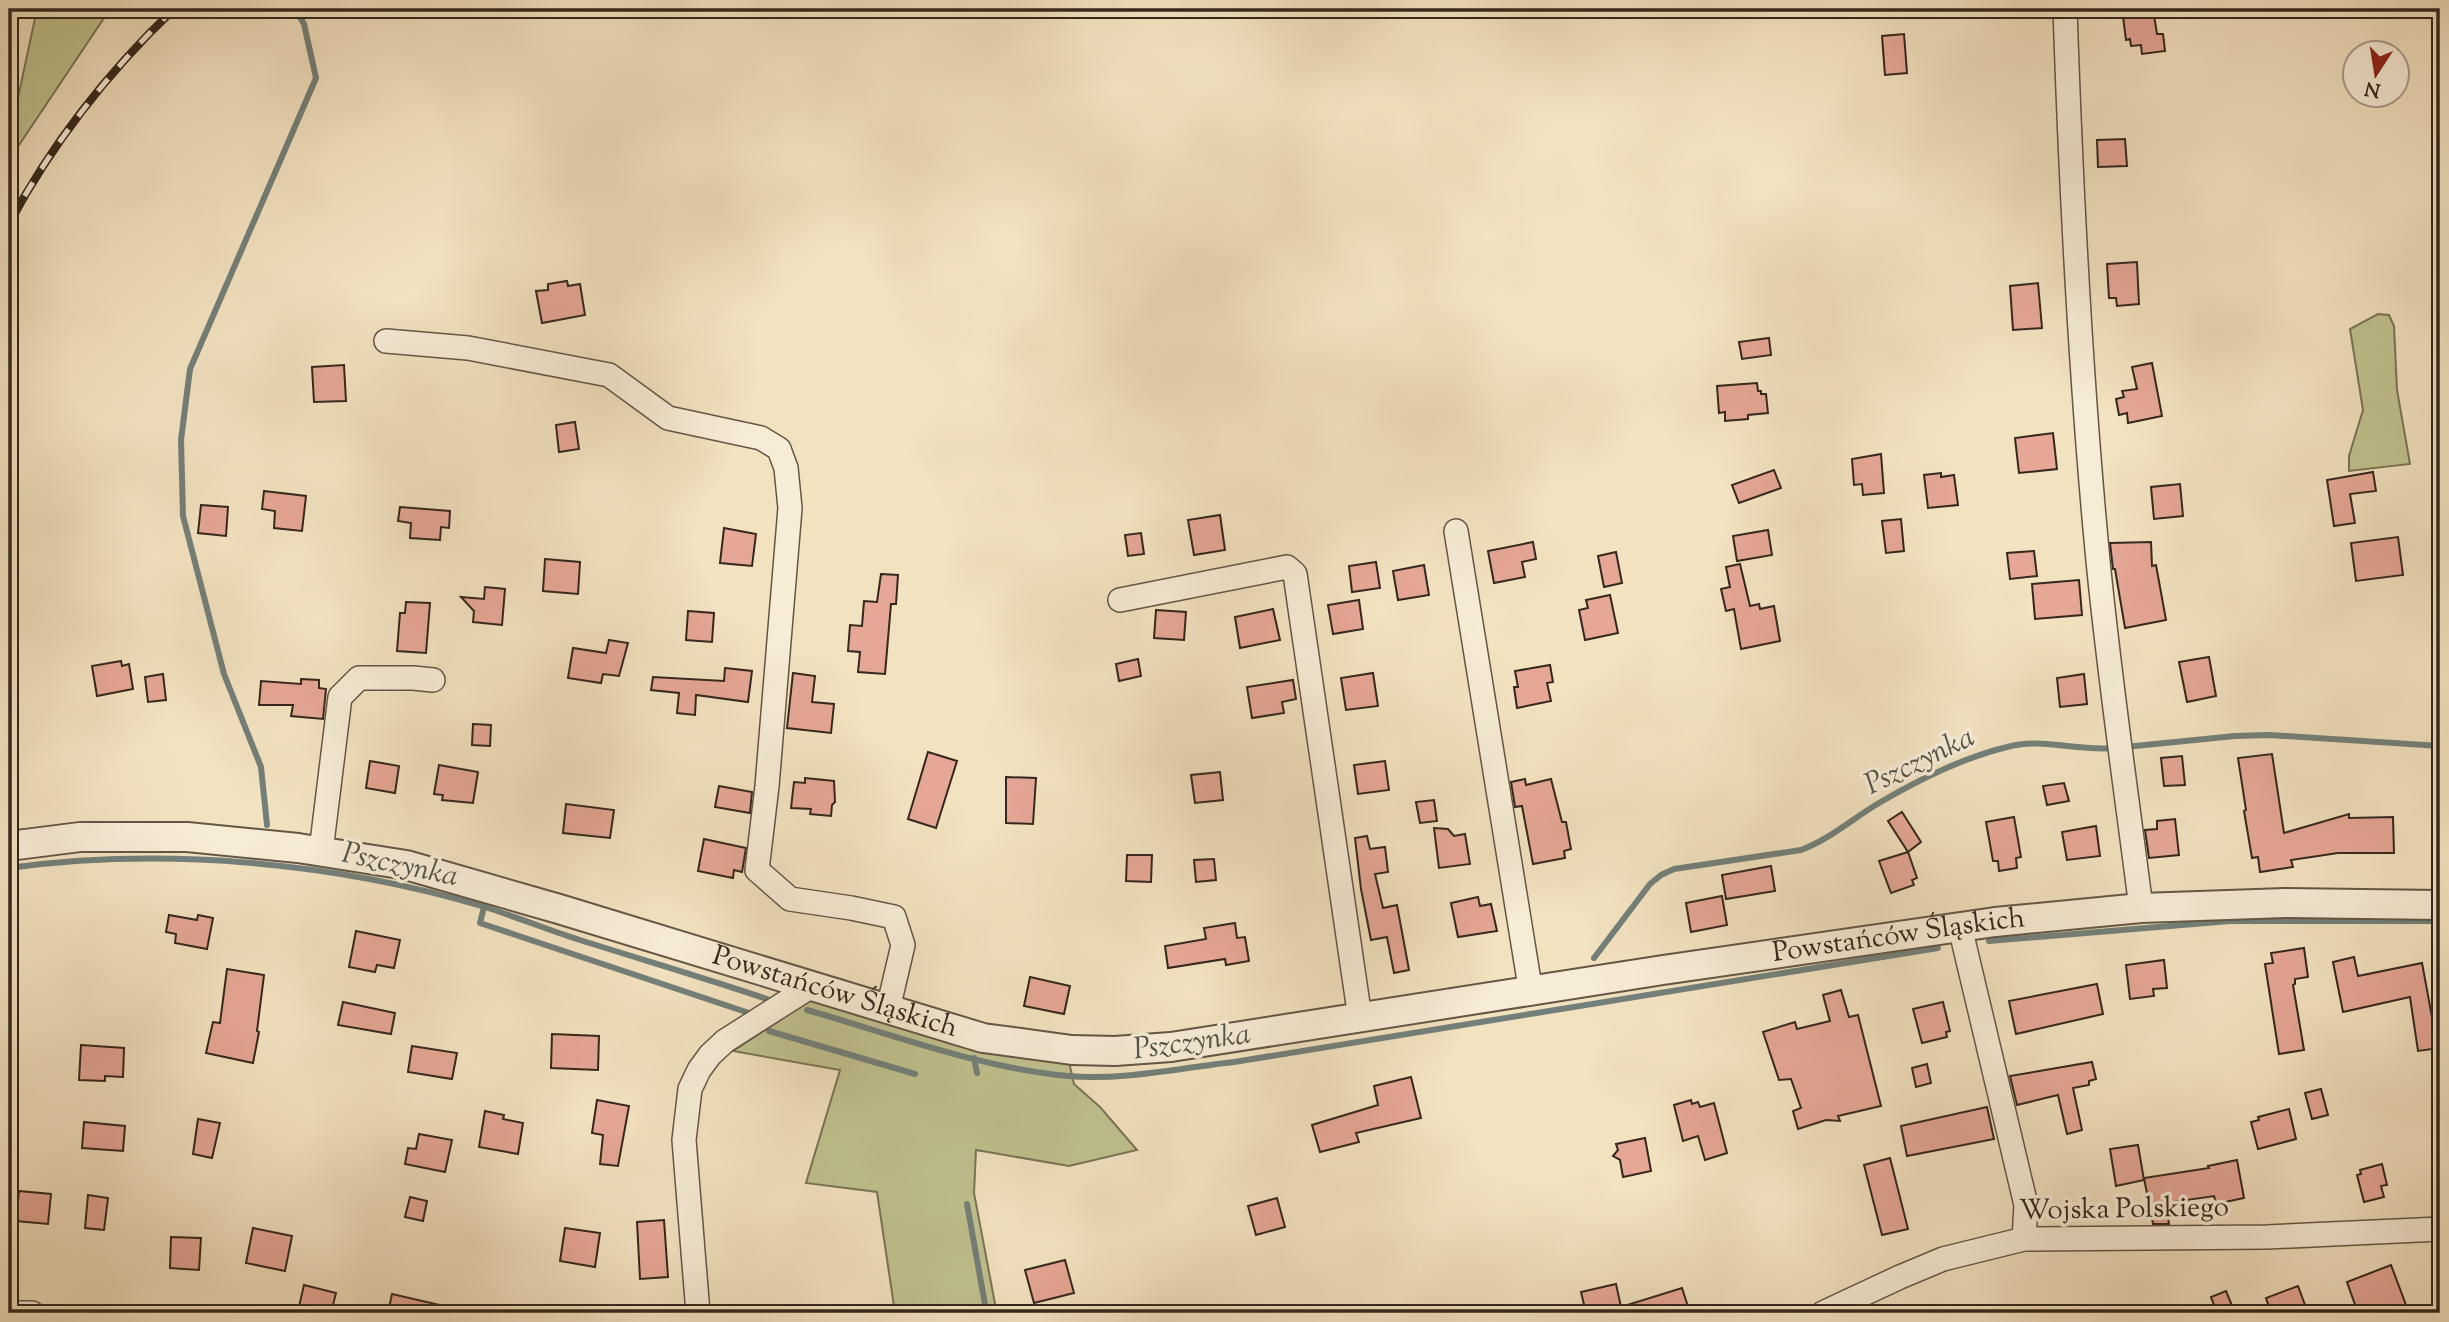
<svg xmlns="http://www.w3.org/2000/svg" width="2449" height="1322" font-family="'Sorts Mill Goudy',serif">
<style>
.green{fill:#c0c28f;stroke:#7a7456;stroke-width:2}
.lines{fill:none;stroke-linecap:round;stroke-linejoin:round}
.stream{stroke:#73807a;stroke-width:6}
.building{fill:#e6a796;stroke:#34271c;stroke-width:2}
.minor-casing{stroke:#645645;stroke-width:26}
.tertiary-casing{stroke:#645645;stroke-width:32}
.minor{stroke:#f7ecd6;stroke-width:23}
.tertiary{stroke:#f7ecd6;stroke-width:28}
.rail-casing{stroke:#34271c;stroke-width:8}
.rail{stroke:#f7ecd6;stroke-width:5;stroke-dasharray:16;stroke-linecap:butt}
.labels{text-anchor:middle;dominant-baseline:central;stroke-width:7;stroke-linejoin:round;paint-order:stroke}
.street-label{font-size:28px;fill:#34271c;stroke:#f7ecd6}
.water-label{font-size:30px;font-style:italic;fill:#54544b;stroke:#f7ecd6}
</style>
<rect width="100%" height="100%" fill="#f3e2c0"/>
<filter id="stains"><feTurbulence type="fractalNoise" baseFrequency=".00286" numOctaves="4"/><feColorMatrix values="0 0 0 0 .2 0 0 0 0 .09 0 0 0 0 .02 0 0 0 .5 -.17"/></filter>
<radialGradient id="worn" r=".72"><stop offset=".6" stop-color="#630" stop-opacity="0"/><stop offset="1" stop-color="#630" stop-opacity=".3"/></radialGradient>
<g class="green">
<path d="M37,9H110L9,160V140Z"/>
<path d="M2378,314L2389,315L2394,326L2397,390L2410,464L2349,471V456L2363,410L2350,329Z"/>
<path d="M810,1000L1069,1062L1074,1084L1100,1107L1137,1150L1069,1166L976,1150L974,1193L996,1309L962,1313H895L877,1192L806,1183L840,1070L733,1051Z"/>
</g>
<g class="lines">
<g class="stream">
<path d="M2125,747L2235,736L2269,735L2440,746"/>
<path d="M267,825L261,767L224,674L183,516L181,440L190,369L316,78L304,24L295,9"/>
<path d="M9,868C164,847 335,862 485,907C517,917 548,930 580,940C643,960 705,978 767,999"/>
<path d="M484,907L480,923L749,1013"/>
<path d="M1989,941L2230,921H2440"/>
<path d="M1594,958L1650,884L1661,875L1674,869L1801,850C1830,839 1852,819 1879,803C1918,780 1962,758 2007,747C2042,737 2078,752 2114,748"/>
<path d="M807,1010C891,1034 980,1068 1068,1076C1122,1081 1179,1068 1234,1062L1938,948"/>
<path d="M769,1031L915,1074"/>
<path d="M974,1058L977,1073"/>
<path d="M967,1204L986,1310"/>
</g>
</g>
<g class="building">
<path d="M2122,9H2153L2157,34H2163L2165,51L2142,54L2141,45L2131,46L2130,39L2126,40Z"/>
<path d="M1904,34L1907,73L1885,75L1882,36Z"/>
<path d="M2125,139L2127,166L2098,167L2097,140Z"/>
<path d="M2137,262L2139,304L2117,306L2116,298H2109L2107,264Z"/>
<path d="M567,281L568,286L580,284L585,315L542,323L536,291L548,290V284Z"/>
<path d="M2038,283L2042,328L2013,330L2010,286Z"/>
<path d="M1769,338L1771,355L1742,359L1739,342Z"/>
<path d="M2152,363L2162,416L2128,423L2127,413L2119,415L2116,399L2124,397L2122,391L2137,389L2132,367Z"/>
<path d="M344,365L346,401L314,402L312,367Z"/>
<path d="M1757,383L1758,391H1761V394H1766L1768,413L1748,415V419L1725,421V412L1719,413L1717,386Z"/>
<path d="M575,422L579,449L559,452L556,425Z"/>
<path d="M2053,433L2057,469L2019,473L2015,438Z"/>
<path d="M1881,454L1884,493L1863,495L1862,484L1854,485L1852,459Z"/>
<path d="M1774,470L1781,488L1739,503L1732,485Z"/>
<path d="M2373,472L2376,491L2350,494L2355,523L2334,526L2327,480Z"/>
<path d="M1941,473V477L1954,475L1958,505L1928,508L1924,475Z"/>
<path d="M2180,484L2183,516L2154,519L2151,487Z"/>
<path d="M264,491L306,496L302,531L274,528L275,511L262,509Z"/>
<path d="M201,505L228,507L226,536L198,533Z"/>
<path d="M400,507L450,511L449,528L441,527L440,540L410,538L411,523L398,521Z"/>
<path d="M1220,515L1225,550L1194,555L1188,520Z"/>
<path d="M1901,519L1904,551L1886,553L1882,521Z"/>
<path d="M724,528L756,534L752,566L720,563Z"/>
<path d="M1768,530L1772,555L1737,561L1733,536Z"/>
<path d="M1141,533L1144,554L1128,556L1125,535Z"/>
<path d="M2398,537L2403,575L2356,581L2351,543Z"/>
<path d="M1533,542L1536,559L1522,562L1525,577L1494,583L1488,551Z"/>
<path d="M2151,542L2152,566L2156,565L2166,620L2125,628L2115,569H2113L2110,543Z"/>
<path d="M2034,551L2037,576L2010,579L2007,553Z"/>
<path d="M1616,552L1622,583L1604,587L1598,556Z"/>
<path d="M545,559L580,562L578,594L543,591Z"/>
<path d="M1376,562L1380,588L1352,592L1349,566Z"/>
<path d="M1740,564L1750,606L1759,604L1760,609L1774,606L1780,641L1741,649L1734,609L1726,611L1721,589L1730,587L1726,567Z"/>
<path d="M1424,565L1429,595L1398,600L1393,571Z"/>
<path d="M881,574L898,575L896,604H891L885,674L858,672L860,652L848,651L850,625L862,626L864,601L877,602Z"/>
<path d="M2079,580L2082,615L2035,619L2032,584Z"/>
<path d="M485,587L505,589L502,625L473,622L474,611L461,597L484,599Z"/>
<path d="M1610,595L1618,633L1585,640L1579,610L1588,608L1586,600Z"/>
<path d="M1359,600L1363,629L1333,634L1328,605Z"/>
<path d="M406,602L430,603L426,653L397,651L400,613H405Z"/>
<path d="M1273,609L1280,640L1240,648L1235,617Z"/>
<path d="M1156,610L1186,612L1184,640L1154,638Z"/>
<path d="M688,611L714,613L712,642L686,640Z"/>
<path d="M609,640L628,643L619,676L603,674L601,683L568,678L573,648L606,653Z"/>
<path d="M2209,657L2216,696L2187,702L2179,662Z"/>
<path d="M1138,659L1141,676L1119,681L1116,664Z"/>
<path d="M121,661L122,666L129,664L133,689L97,696L92,666Z"/>
<path d="M1550,665L1553,682L1547,683L1551,701L1517,708L1514,687H1518L1515,671Z"/>
<path d="M725,668L752,671L748,702L696,695L695,715L677,713L679,693L651,690L653,677L724,681Z"/>
<path d="M793,673L815,676L812,702L834,704L831,733L787,728Z"/>
<path d="M1373,673L1378,706L1346,710L1341,678Z"/>
<path d="M163,674L166,700L148,702L145,677Z"/>
<path d="M2084,674L2087,704L2060,707L2057,678Z"/>
<path d="M301,679L319,680V688L326,689L323,719L291,716L293,705H259L261,681L301,684Z"/>
<path d="M1293,680L1296,699L1282,702L1284,713L1252,718L1247,687Z"/>
<path d="M473,724L491,725L490,746L472,745Z"/>
<path d="M928,752L957,761L936,828L908,819Z"/>
<path d="M2272,754L2284,833L2349,814V818L2393,817L2394,853H2338L2291,860L2293,867L2260,872L2258,857L2252,858L2244,811L2246,810L2238,758Z"/>
<path d="M2182,756L2185,785L2164,786L2161,758Z"/>
<path d="M370,761L399,766L395,793L366,788Z"/>
<path d="M1385,761L1389,790L1358,794L1354,765Z"/>
<path d="M439,765L478,772L473,803L442,800L443,795L434,794Z"/>
<path d="M1220,772L1223,800L1195,803L1191,775Z"/>
<path d="M1006,777L1036,778L1033,824L1006,823Z"/>
<path d="M805,778L834,781L835,802L832,805L831,816L810,814L811,809L791,808L794,782L805,783Z"/>
<path d="M1525,779L1526,785L1551,779L1562,822H1566L1571,849L1564,851L1565,858L1533,864L1522,806L1515,807L1511,782Z"/>
<path d="M2064,783L2069,801L2047,805L2043,786Z"/>
<path d="M719,786L752,792L750,813L715,807Z"/>
<path d="M1434,800L1437,821L1420,823L1416,802Z"/>
<path d="M566,804L614,810L610,838L563,833Z"/>
<path d="M1902,812L1921,842L1908,852L1888,821Z"/>
<path d="M2014,817L2021,857L2016,858L2017,868L1999,871L1998,861H1993L1986,822Z"/>
<path d="M2175,819L2179,855L2149,858L2145,830L2157,829V821Z"/>
<path d="M2096,826L2100,856L2067,860L2062,832Z"/>
<path d="M1434,828L1448,829L1454,836L1465,834L1470,864L1439,868Z"/>
<path d="M1367,836L1370,849L1385,847L1388,872L1375,874L1383,908L1397,905L1409,970L1394,973L1387,937L1371,940L1361,889L1355,838Z"/>
<path d="M704,839L746,848L742,872L734,870L733,878L698,871Z"/>
<path d="M1908,852L1917,878L1912,880L1914,885L1891,893L1879,861Z"/>
<path d="M1127,855H1152L1151,882L1126,881Z"/>
<path d="M1214,859L1216,880L1196,882L1194,860Z"/>
<path d="M1771,866L1775,891L1726,899L1722,875Z"/>
<path d="M1722,896L1727,925L1691,932L1686,903Z"/>
<path d="M1478,897L1480,906L1491,904L1497,931L1458,937L1451,903Z"/>
<path d="M169,915L197,920L198,915L213,918L207,949L175,943L176,934L166,932Z"/>
<path d="M1235,923L1237,938L1245,937L1249,961L1226,965L1225,959L1168,968L1165,946L1206,939L1204,928Z"/>
<path d="M356,931L400,940L394,968L377,965L375,972L349,967Z"/>
<path d="M2304,948L2308,977L2295,979V984L2293,985L2304,1050L2279,1054L2265,964L2273,963L2271,953Z"/>
<path d="M2354,957L2358,976L2422,963L2432,1017L2440,1015V1048L2418,1051L2410,997L2343,1012L2333,962Z"/>
<path d="M2164,960L2167,988L2153,989L2154,996L2130,999L2126,965Z"/>
<path d="M227,969L264,975L257,1031L259,1032L253,1063L206,1053L213,1022L220,1023Z"/>
<path d="M1030,977L1070,986L1064,1014L1024,1006Z"/>
<path d="M2097,984L2103,1014L2016,1034L2009,1001Z"/>
<path d="M1841,990L1849,1017L1858,1015L1881,1106L1838,1116L1840,1121L1826,1120L1798,1129L1793,1111L1801,1108L1791,1079L1779,1080L1763,1032L1795,1022L1797,1029L1830,1021L1823,995Z"/>
<path d="M343,1002L395,1013L391,1034L338,1025Z"/>
<path d="M1943,1002L1950,1031L1946,1032L1947,1037L1922,1043L1913,1009Z"/>
<path d="M552,1034L599,1036L598,1070L551,1068Z"/>
<path d="M81,1045L124,1048L123,1077L105,1076V1081L79,1080Z"/>
<path d="M412,1046L457,1053L452,1079L408,1072Z"/>
<path d="M2092,1062L2096,1079L2089,1081V1085L2073,1088L2082,1130L2067,1134L2058,1095L2017,1105L2010,1076Z"/>
<path d="M1927,1064L1931,1083L1916,1087L1912,1068Z"/>
<path d="M1411,1077L1421,1118L1356,1133L1359,1142L1320,1152L1312,1125L1378,1105L1374,1086Z"/>
<path d="M2321,1089L2328,1115L2312,1119L2305,1093Z"/>
<path d="M597,1100L629,1106L618,1166L600,1164L603,1135L592,1133Z"/>
<path d="M1691,1100L1692,1104L1698,1102L1700,1107L1714,1103L1727,1153L1705,1160L1698,1136L1683,1141L1674,1105Z"/>
<path d="M1987,1107L1994,1139L1907,1156L1901,1126Z"/>
<path d="M2289,1109L2296,1139L2258,1149L2251,1122L2259,1120L2258,1117Z"/>
<path d="M485,1111L504,1115L503,1119L523,1123L518,1154L479,1147Z"/>
<path d="M198,1119L220,1123L212,1158L193,1154Z"/>
<path d="M84,1122L125,1126L123,1151L82,1148Z"/>
<path d="M419,1134L452,1140L445,1172L405,1164L408,1148L416,1149Z"/>
<path d="M1645,1138L1651,1171L1623,1177L1620,1160L1613,1156L1618,1150L1616,1144Z"/>
<path d="M2138,1145L2144,1180L2116,1186L2110,1149Z"/>
<path d="M1890,1158L1908,1229L1882,1235L1864,1165Z"/>
<path d="M2237,1160L2244,1198L2216,1204L2214,1196L2166,1203L2169,1224H2153L2144,1178L2209,1168L2208,1166Z"/>
<path d="M2382,1164L2387,1185L2381,1186L2384,1197L2364,1202L2357,1175L2361,1174L2360,1170Z"/>
<path d="M19,1191L51,1194L48,1224L16,1221Z"/>
<path d="M88,1195L108,1198L104,1230L85,1228Z"/>
<path d="M410,1197L427,1201L423,1221L405,1217Z"/>
<path d="M1277,1198L1285,1227L1256,1235L1248,1206Z"/>
<path d="M664,1220L668,1277L640,1279L637,1222Z"/>
<path d="M253,1228L292,1236L285,1271L246,1263Z"/>
<path d="M565,1228L600,1233L595,1267L560,1261Z"/>
<path d="M171,1237L201,1238L199,1270L170,1268Z"/>
<path d="M1065,1260L1074,1293L1034,1303L1025,1270Z"/>
<path d="M2391,1265L2409,1313H2358L2347,1282Z"/>
<path d="M1616,1284L1621,1307L1682,1288L1690,1313H1586L1581,1292Z"/>
<path d="M304,1285L336,1293L331,1313L298,1311Z"/>
<path d="M2298,1286L2308,1313H2271L2266,1298Z"/>
<path d="M2226,1291L2235,1313H2217L2211,1297Z"/>
<path d="M392,1294L444,1306L443,1313H388Z"/>
</g>
<g class="lines">
<g class="minor-casing">
<g id="minor">
<path d="M2065,9C2071,189 2080,370 2097,550C2108,669 2126,789 2141,908"/>
<path d="M386,341L468,348L609,375L668,418L761,438L779,449L786,468L790,508L767,786L757,870L790,899L851,908L894,917L903,945L888,1009"/>
<path d="M1456,531L1531,993"/>
<path d="M1120,600L1287,567L1295,574L1360,1018"/>
<path d="M321,851L340,697L359,678H413L433,680"/>
<path d="M1960,927L2026,1205L2024,1239"/>
<path d="M9,1313H32"/>
<path d="M698,1313L684,1140L690,1089L699,1070L710,1055L725,1041L810,987"/>
<path d="M1823,1313L1900,1277L1943,1259L2024,1239L2267,1237L2440,1229"/>
</g>
</g>
<g class="tertiary-casing">
<g id="tertiary">
<path id="s1" d="M9,846L80,837H187L298,848L406,865L559,909L983,1038L1072,1050L1115,1051L1171,1047L1663,970L1995,922L2141,908L2285,903L2440,905"/>
</g>
</g>
<use href="#minor" class="minor"/>
<use href="#tertiary" class="tertiary"/>
<g class="rail-casing">
<path id="rail" d="M9,224C51,145 109,71 174,9"/>
</g>
<use href="#rail" class="rail"/>
</g>
<g class="labels">
<g class="street-label">
<text stroke="none"><textPath href="#s1" startOffset="1927">Powstańców Śląskich</textPath></text>
<text stroke="none"><textPath href="#s1" startOffset="847">Powstańców Śląskich</textPath></text>
<text transform="translate(2124 1210) rotate(-1)">Wojska Polskiego</text>
</g>
<g class="water-label">
<text transform="translate(1920 762) rotate(-26)">Pszczynka</text>
<text transform="translate(400 866) rotate(12)">Pszczynka</text>
<text transform="translate(1192 1043) rotate(-8)">Pszczynka</text>
</g>
</g>
<rect width="2449" height="1322" fill="none" stroke="#f3e2c0" stroke-width="35"/>
<rect x="10" y="10" width="2428" height="1301" fill="none" stroke="#34271c" stroke-width="3.5"/>
<rect x="18" y="18" width="2414" height="1287" fill="none" stroke="#34271c" stroke-width="2"/>
<g transform="translate(2376 74) rotate(192)"><circle r="33" fill="#f7ecd6" stroke="#a99d8c" stroke-width="2"/>
<path d="M0-5L12 26L0 18L-12 26Z" fill="#8f2418"/>
<text y="-10" font-size="19" font-weight="bold" text-anchor="middle" fill="#34271c">N</text>
</g>
<rect width="100%" height="100%" filter="url(#stains)"/>
<rect width="100%" height="100%" fill="url(#worn)"/>
</svg>
